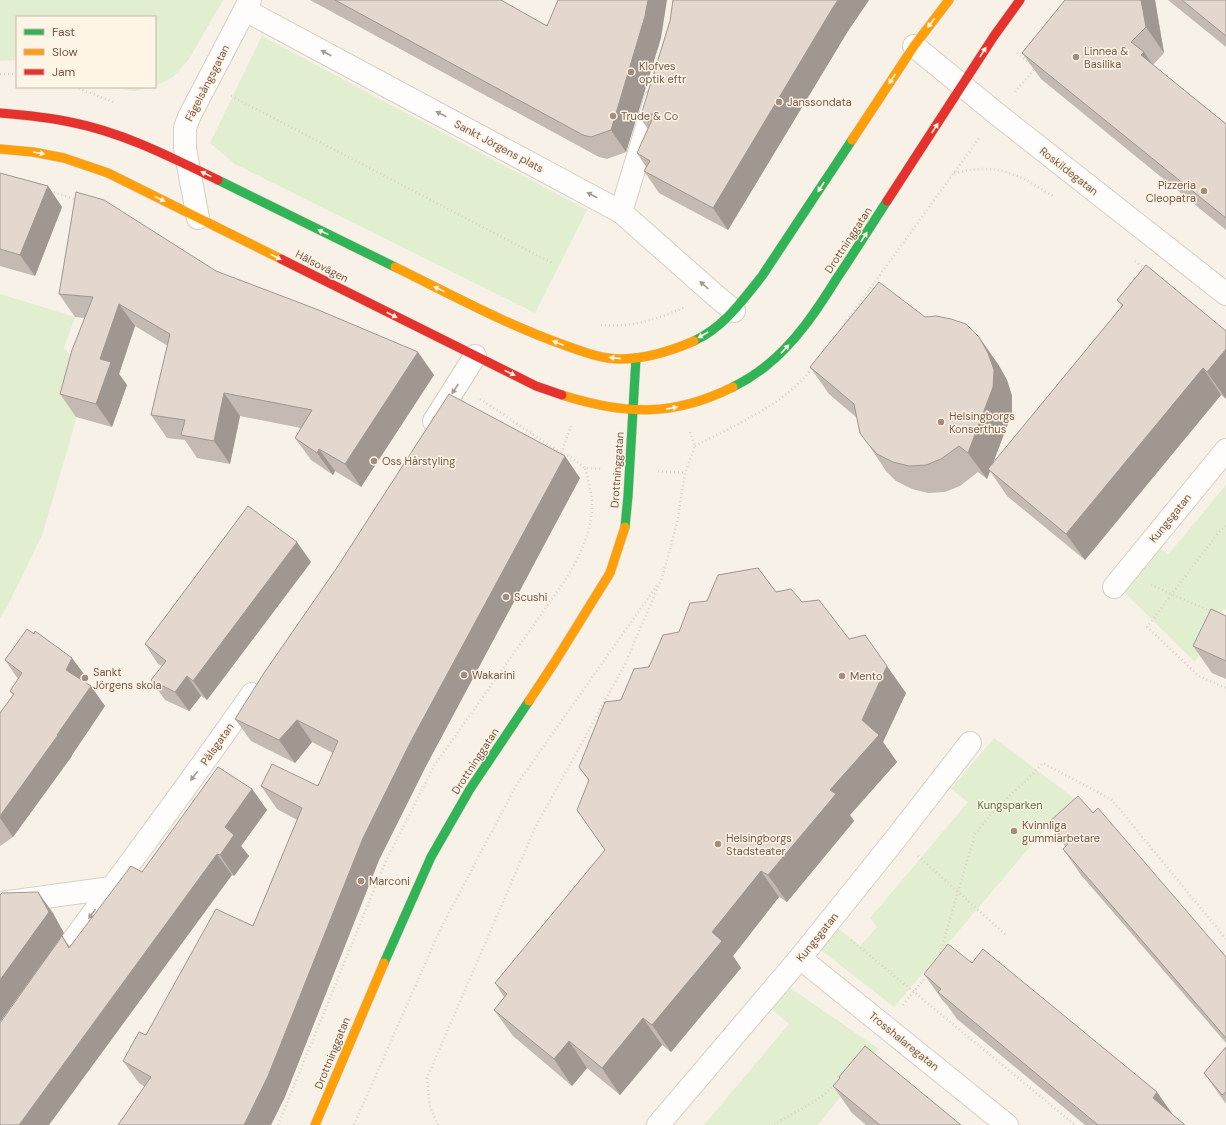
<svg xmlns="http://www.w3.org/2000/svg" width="1226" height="1125" font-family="'DM Sans',sans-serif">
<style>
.green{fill:#e2eed0}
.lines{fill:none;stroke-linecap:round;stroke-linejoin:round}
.street-casing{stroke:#d8cec5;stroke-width:24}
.fast-casing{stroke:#d8cdc3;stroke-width:10}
.slow-casing{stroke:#d8cdc3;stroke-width:10}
.jam-casing{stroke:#d8cdc3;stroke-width:10}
.path{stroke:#dad0ca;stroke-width:2.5;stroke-dasharray:1 3;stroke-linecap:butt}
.street{stroke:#fefdfb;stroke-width:22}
.fast{stroke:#30b455;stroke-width:9}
.slow{stroke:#ff9f0a;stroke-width:9}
.jam{stroke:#e5322d;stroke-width:9}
.wall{fill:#c4bab1}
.shaded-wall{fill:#a09790}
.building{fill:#e4d8ce;stroke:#a09790}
.oneway{fill:#fff5e7}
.oneway2{fill:#ac998e}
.poi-dot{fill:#a38c7e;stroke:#fff5e7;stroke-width:1.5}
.labels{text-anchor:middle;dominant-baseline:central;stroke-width:3;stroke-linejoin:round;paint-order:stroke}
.poi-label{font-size:11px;fill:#765646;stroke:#fff5e7;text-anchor:start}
.street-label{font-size:11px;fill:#765646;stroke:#fff5e7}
.park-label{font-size:11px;fill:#4d773b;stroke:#fff5e7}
</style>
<rect width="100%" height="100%" fill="#f7f1e7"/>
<g class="green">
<path d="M0,0H223L189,59L173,77L155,86V17H17V60L0,61Z"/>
<path d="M262,36L587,210L535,313L235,164L210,143Z"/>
<path d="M111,87H152L134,91Z"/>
<path d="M0,294L75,317L76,314L64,348L88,373L68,448L42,535L8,605L0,618Z"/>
<path d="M1226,485V610L1223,609L1195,662L1119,587L1155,544L1168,555Z"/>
<path d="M994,738L1079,802L1040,835L894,1007L821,950L839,929L860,946L877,927L870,918L968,802L951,789Z"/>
<path d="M790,988L879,1049L818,1125H704L789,1024L772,1009Z"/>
</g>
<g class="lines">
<g class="street-casing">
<g id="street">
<path d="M245,10L621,212L716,296L734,311"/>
<path d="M914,46L997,114L1226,294"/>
<path d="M621,212L655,100"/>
<path d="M198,218L185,149V128L189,117L250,0"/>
<path d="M434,421L475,356"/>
<path d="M1114,587L1226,450"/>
<path d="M0,903L111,888"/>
<path d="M800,958L1007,1125"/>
<path d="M51,971C118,878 187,788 252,694"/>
<path d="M658,1125L800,958L897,837L970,743"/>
</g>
</g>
<g class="fast-casing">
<g id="fast">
<path d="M218,180L395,267"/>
<path d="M694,341C724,327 742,301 762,276L852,140"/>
<path d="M733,387C745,381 756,374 766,366C796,342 817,310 837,278C854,253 870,227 887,201"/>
<path d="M625,527L628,496L636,358"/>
<path d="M384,963L431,857L470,789L529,701"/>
</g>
</g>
<g class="slow-casing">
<g id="slow">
<path d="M852,140L914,46L949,0"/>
<path d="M0,149L33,152L64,158L108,173L281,259"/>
<path d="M395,267C450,294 505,324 564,345C581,351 601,359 620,359C645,359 671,351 694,341"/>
<path d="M562,395C625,415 673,417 733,387"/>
<path d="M529,701L556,660L610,573L625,527"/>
<path d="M315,1125L384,963"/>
</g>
</g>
<g class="jam-casing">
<g id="jam">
<path d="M0,113C24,115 47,117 70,122C122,132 171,157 218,180"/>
<path d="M887,201L994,36L1020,0"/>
<path d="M281,259L536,386L562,395"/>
</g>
</g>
<g class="path">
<path d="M1017,53L1032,65"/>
<path d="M0,74H17"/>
<path d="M75,87L116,103"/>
<path d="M1015,92L1036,67"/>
<path d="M231,96L552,263"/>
<path d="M954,173C964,171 973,169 983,169C1009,168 1032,183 1053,196"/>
<path d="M50,191L77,200"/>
<path d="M1135,261L1145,269"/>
<path d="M601,325C630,328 659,319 685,307"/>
<path d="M842,327L980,137"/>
<path d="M480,399L561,453L572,458L585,468L603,469"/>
<path d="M695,446C735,425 786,404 813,367"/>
<path d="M561,453L571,426"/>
<path d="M658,471L685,473"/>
<path d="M1226,526L1218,533L1147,627L1199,676L1226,688"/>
<path d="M1151,585L1212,612"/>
<path d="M918,856L1006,935"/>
<path d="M851,940L1075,1125"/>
<path d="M939,957L975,834L996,808L1027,780L1043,763L1112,800L1226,939"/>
<path d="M903,1005L928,974"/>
<path d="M278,1125L385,863L434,766L562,585C578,559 593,533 592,502C591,490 588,479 585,468"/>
<path d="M354,1125L440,930L517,784L658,584"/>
<path d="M438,1125L430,1107L427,1078L535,828L625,664L662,578L677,523L685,473L695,446L690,432"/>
<path d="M774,1125C794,1111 819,1103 835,1084"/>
</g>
<use href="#street" class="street"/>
<use href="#fast" class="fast"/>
<use href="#slow" class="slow"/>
<use href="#jam" class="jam"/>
</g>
<g class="wall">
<path d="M310,0H501L547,26L661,38L626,152L607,159L599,157Z"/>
<path d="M673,0H869L848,31L728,230L659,193L644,171L646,167L637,153L648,129L640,118L670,21Z"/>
<path d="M1065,0H1155L1164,53L1153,65L1226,124V230L1041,79L1022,53Z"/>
<path d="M1168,0H1226V47Z"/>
<path d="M0,173L48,186L62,207L35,276L0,266Z"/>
<path d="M1146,265L1226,399L1221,395L1085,560L1007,496L990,471L987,479L978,472L960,486L945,492L928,493L912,489L896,481L886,471L868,444L857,418L829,394L810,367L925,317L998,364L1007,380L1012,396V413L993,463L1122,306L1117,300Z"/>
<path d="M216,271L434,375L361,487L335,471L333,475L311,460L295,438L301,428L240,416L230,464L197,458L185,440L167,438L151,415L168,346L135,326L119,374L127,385L112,427L76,417L60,394L85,318L75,317L59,294Z"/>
<path d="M580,478L426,766L379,860L284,1099L145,1087L139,1083L123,1061L146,1035L253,926L297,820L277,809L261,786H318L333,753L312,742L295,763L251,741L235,719Z"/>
<path d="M311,562L207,700L201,696L189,711L165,700L151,680L162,666L158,664L145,644Z"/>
<path d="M776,592L802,602L849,639L906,693L883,742L897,762L850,815L854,821L787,902L779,897L733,956L741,968L671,1052L662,1045L620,1095L587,1068L572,1086L513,1036L494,1010L504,997L495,983L605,850L621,700L679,632L707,601Z"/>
<path d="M1226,616V679L1212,673L1193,646Z"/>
<path d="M5,660L87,678L85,682L105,706L72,755V756L13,837L0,846V713L13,695L10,691L18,679Z"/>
<path d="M252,789L267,810L241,846L249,856L234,876L232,875L70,946L142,872Z"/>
<path d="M1093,813L1226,957V1043L1081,875L1063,849L1065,846L1049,822Z"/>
<path d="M924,974L1174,1116L1185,1125H1085L957,1019L947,1005L943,1001Z"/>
<path d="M1226,1047V1104L1204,1073Z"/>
<path d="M839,1077L961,1125H866L852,1113L833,1086L840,1078Z"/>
</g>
<g class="shaded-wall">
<path d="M648,0H667L661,38L626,152L611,130Z"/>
<path d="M838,0H869L848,31L728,230L713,208L832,9Z"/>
<path d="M1141,0H1155L1164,53L1146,27Z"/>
<path d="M1144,52L1162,78L1141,55Z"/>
<path d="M48,186L62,207L35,276L20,255Z"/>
<path d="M119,304L135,326L119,374L127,385L112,427L96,404L100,359Z"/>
<path d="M979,337L998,364L1007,380L1012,396V413L990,471L988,469L990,471L987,479L968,453Z"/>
<path d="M1226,349V399L1207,372Z"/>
<path d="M418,352L434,375L361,487L345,464Z"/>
<path d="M1203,368L1221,395L1085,560L1066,534Z"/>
<path d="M224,393L240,416L230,464L214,441Z"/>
<path d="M319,449L335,471L333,475L317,453Z"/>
<path d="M565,456L580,478L426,766L379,860L284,1099L271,1125H244L363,838L410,743Z"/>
<path d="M297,542L311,562L207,700L193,681Z"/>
<path d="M72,658L87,678L80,690L66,670Z"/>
<path d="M887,666L906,693L883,742L897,762L850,815L854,821L787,902L768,875L830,790Z"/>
<path d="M187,676L201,696L189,711L175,692Z"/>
<path d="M91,686L105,706L72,755V756L13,837L0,818V816Z"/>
<path d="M297,720L312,742L295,763L279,740Z"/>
<path d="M252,789L267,810L241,846L249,856L234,876L220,855L225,827Z"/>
<path d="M217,854L232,875L49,1125H19Z"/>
<path d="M761,871L779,897L733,956L741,968L671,1052L652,1025L712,932Z"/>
<path d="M38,892L53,913L64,933L0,1022V980Z"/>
<path d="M62,936L77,957L69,948Z"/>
<path d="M643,1018L662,1045L620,1095L602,1068Z"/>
<path d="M569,1041L587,1068L572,1086L554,1059Z"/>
<path d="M1157,1092L1176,1119L1153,1098Z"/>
</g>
<g class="building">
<path d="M335,0H501L547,26L558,0H648L645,16L611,130L591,137L583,135Z"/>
<path d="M673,0H838L832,9L713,208L644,171L650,161L637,153L655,113L640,118L670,21Z"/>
<path d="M1065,0H1141L1146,27L1131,42L1144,52L1141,55L1226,124V218L1022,53Z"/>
<path d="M1182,0H1226V36Z"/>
<path d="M0,173L48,186L20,255L0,249Z"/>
<path d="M76,192L104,200L216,271L316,309L418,352L345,464L319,449L317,453L295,438L312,410L224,393L214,441L181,435L185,420L151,415L170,334L119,304L100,359L111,362L96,404L60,394L72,350L93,297L59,294Z"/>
<path d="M1146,265L1226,331V349L1207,372L1203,368L1066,534L988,469L1123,305L1117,300Z"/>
<path d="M879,282L925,317L936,316L951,319L966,324L979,337L988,353L994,370L993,387L968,453L959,446L941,459L926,465L909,466L893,462L877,454L868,444L860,433L854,404L810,367Z"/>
<path d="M449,394L565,456L410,743L363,838L268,1076L244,1125H118L151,1077L123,1061L139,1032L146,1035L216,909L253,926L302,808L261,786L272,764L318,786L338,741L297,720L279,740L235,719L264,673L336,569Z"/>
<path d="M248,506L297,542L193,681L187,676L175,692L151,680L166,661L145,644Z"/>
<path d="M758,568L776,592L791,589L802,602L819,600L849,639L865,635L887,666L862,720L879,735L830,790L836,794L768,875L761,871L712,932L722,941L652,1025L643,1018L602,1068L569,1041L554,1059L494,1010L507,994L495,983L605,850L577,810L589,780L579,767L605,702L621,700L634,669L649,667L663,635L679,632L690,603L707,601L718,575Z"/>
<path d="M1211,609L1226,616V661L1193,646Z"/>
<path d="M27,629L34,634L35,631L72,658L66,670L91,686L57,735H58L0,816V713L14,694L10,691L22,673L5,660Z"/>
<path d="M218,767L252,789L225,827L234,835L220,855L217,854L19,1125H0V1023L62,936L69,948L131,866L142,872Z"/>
<path d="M1078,796L1093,813L1098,808L1226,957V1038L1063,849L1068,844L1049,822Z"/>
<path d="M38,892L49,912L0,980V895L2,893Z"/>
<path d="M948,944L972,963L983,949L1157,1092L1153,1098L1185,1125H1098L938,992L941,989L924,974Z"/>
<path d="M865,1046L961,1125H880L833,1086L840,1078L839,1077Z"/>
<path d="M1226,1047V1092L1222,1095L1204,1073Z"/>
</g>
<defs><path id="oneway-solid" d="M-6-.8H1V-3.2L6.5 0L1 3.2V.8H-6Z"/></defs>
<g class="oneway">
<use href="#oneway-solid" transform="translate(931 23) rotate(127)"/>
<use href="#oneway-solid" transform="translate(983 52) rotate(-58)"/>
<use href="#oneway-solid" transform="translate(892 79) rotate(123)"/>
<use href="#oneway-solid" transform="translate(935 128) rotate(-57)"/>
<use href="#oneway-solid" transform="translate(39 153) rotate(10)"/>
<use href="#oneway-solid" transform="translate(206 174) rotate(-154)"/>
<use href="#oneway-solid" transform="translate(821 187) rotate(123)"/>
<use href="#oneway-solid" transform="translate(160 199) rotate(26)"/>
<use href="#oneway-solid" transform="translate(323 232) rotate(-154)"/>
<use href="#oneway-solid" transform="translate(864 237) rotate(-57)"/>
<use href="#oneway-solid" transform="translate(276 257) rotate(27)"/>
<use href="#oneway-solid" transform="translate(439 289) rotate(-154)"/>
<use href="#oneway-solid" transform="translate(392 315) rotate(27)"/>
<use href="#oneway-solid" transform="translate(703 335) rotate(150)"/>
<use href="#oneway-solid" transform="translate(558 343) rotate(-159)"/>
<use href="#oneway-solid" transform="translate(785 349) rotate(-47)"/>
<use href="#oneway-solid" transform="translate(615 358) rotate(-174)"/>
<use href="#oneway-solid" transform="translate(510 373) rotate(26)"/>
<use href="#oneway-solid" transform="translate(672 408) rotate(-11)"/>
</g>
<g class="oneway2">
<use href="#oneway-solid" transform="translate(326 53) rotate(-152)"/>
<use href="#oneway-solid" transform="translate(441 114) rotate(-152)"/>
<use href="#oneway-solid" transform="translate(592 195) rotate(-152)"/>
<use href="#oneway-solid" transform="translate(704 285) rotate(-138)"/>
<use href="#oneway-solid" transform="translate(455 389) rotate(123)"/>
<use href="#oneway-solid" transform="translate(194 776) rotate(127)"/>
<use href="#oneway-solid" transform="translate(92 914) rotate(126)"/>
</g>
<g class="poi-dot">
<circle cx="1076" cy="57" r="4"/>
<circle cx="631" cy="72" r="4"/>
<circle cx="779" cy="102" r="4"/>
<circle cx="613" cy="116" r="4"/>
<circle cx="1204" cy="191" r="4"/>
<circle cx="941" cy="422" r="4"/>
<circle cx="374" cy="461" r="4"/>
<circle cx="506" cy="597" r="4"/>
<circle cx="464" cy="675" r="4"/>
<circle cx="842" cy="676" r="4"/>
<circle cx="85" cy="678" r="4"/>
<circle cx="1014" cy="831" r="4"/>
<circle cx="718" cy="844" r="4"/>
<circle cx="361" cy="881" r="4"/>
</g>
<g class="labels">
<g class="poi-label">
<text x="1084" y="51">Linnea &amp;<tspan x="1084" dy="13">Basilika</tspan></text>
<text x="639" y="66">Klofves<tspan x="639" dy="13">optik eftr</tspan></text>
<text x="787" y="102">Janssondata</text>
<text x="621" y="116">Trude &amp; Co</text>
<text x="1196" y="185" text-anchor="end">Pizzeria<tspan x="1196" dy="13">Cleopatra</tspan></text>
<text x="949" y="416">Helsingborgs<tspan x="949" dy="13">Konserthus</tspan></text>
<text x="382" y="461">Oss Hårstyling</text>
<text x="514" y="597">Scushi</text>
<text x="93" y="672">Sankt<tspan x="93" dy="13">Jörgens skola</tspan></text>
<text x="472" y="675">Wakarini</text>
<text x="850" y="676">Mento</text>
<text x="1022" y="825">Kvinnliga<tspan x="1022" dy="13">gummiarbetare</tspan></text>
<text x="726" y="838">Helsingborgs<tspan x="726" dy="13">Stadsteater</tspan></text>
<text x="369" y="881">Marconi</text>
</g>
<g class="street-label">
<text transform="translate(207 83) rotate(-63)">Fågelsångsgatan</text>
<text transform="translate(499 146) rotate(28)">Sankt Jörgens plats</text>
<text transform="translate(1069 171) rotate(38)">Roskildegatan</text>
<text transform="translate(848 240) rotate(-57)">Drottninggatan</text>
<text transform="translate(322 266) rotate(27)">Hälsovägen</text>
<text transform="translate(617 470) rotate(-86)">Drottninggatan</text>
<text transform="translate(1170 518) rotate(-51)">Kungsgatan</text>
<text transform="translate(217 744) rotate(-55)">Pålsgatan</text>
<text transform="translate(475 761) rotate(-57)">Drottninggatan</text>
<text transform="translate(817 937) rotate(-51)">Kungsgatan</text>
<text transform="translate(904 1041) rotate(39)">Trosshalaregatan</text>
<text transform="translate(332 1053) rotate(-68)">Drottninggatan</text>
</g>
<g class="park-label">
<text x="1010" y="805">Kungsparken</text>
</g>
</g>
<rect x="16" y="16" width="140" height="72" fill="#fff5e7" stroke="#c8b5a7"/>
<rect x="24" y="29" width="20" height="6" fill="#30b455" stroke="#c8b5a7"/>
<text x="52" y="36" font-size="12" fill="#765646">Fast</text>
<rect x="24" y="49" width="20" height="6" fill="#ff9f0a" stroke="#c8b5a7"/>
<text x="52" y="56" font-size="12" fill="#765646">Slow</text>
<rect x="24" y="69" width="20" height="6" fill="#e5322d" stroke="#c8b5a7"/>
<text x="52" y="76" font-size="12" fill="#765646">Jam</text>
</svg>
